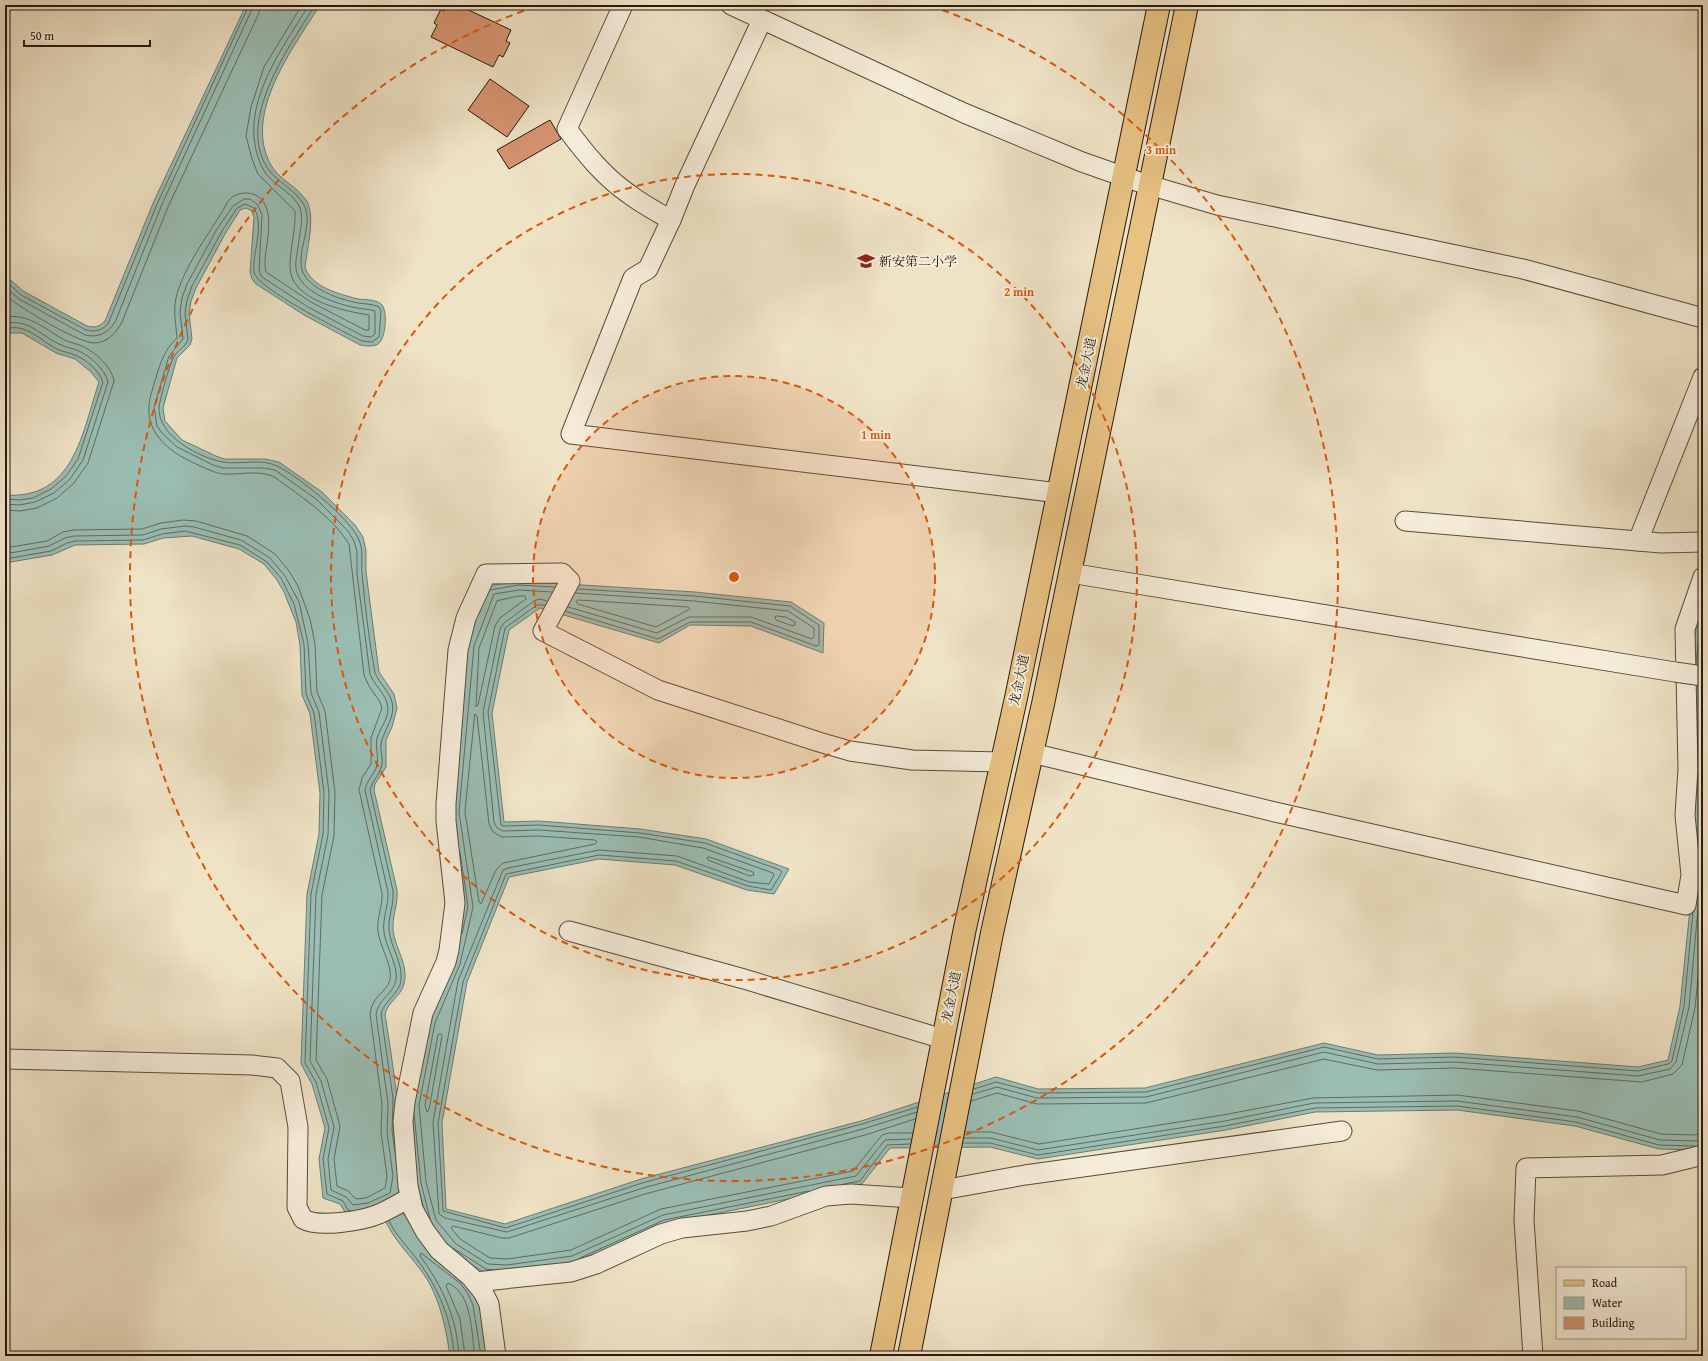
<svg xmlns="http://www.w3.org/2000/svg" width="1708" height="1361" font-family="'Gentium Book Plus','Noto Serif SC',serif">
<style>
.water{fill:#9abeb4;stroke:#6c7c72}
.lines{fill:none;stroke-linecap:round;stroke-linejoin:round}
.shore{stroke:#606b61;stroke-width:1}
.building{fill:#d69370;stroke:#26180e}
.minor-casing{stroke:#584b3c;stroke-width:21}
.major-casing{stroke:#26180e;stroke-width:24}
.minor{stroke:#f5edda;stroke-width:19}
.major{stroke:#e8c283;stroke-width:22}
.minor-bridge-casing{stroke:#584b3c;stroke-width:21;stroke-linecap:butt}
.minor-bridge{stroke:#f5edda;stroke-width:19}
.ring{fill:none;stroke:#de560c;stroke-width:2;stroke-dasharray:7 5}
.labels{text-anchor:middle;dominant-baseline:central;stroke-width:4;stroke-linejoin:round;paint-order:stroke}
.poi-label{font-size:13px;fill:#26180e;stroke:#f5edda;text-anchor:start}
.street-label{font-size:13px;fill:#26180e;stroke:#f5edda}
.centre{fill:#de560c;stroke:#f5edda;stroke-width:2}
.ring-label{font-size:12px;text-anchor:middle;font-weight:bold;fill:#de560c;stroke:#f5edda;stroke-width:4;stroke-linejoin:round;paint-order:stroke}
</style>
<rect width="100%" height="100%" fill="#efe3c6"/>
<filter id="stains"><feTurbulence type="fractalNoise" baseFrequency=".005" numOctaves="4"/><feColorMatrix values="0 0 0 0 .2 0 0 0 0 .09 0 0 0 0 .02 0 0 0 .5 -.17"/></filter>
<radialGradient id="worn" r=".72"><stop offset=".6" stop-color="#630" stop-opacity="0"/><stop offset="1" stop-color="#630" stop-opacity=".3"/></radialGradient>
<g class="water">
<path d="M246,5H320C294,47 242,114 271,165C276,175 288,182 297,190C301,194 308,200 309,207C314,222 307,250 305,267C311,287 339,294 358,299C365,300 375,299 381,304C388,309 386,339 378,344C373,347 366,346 360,345L304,315L256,284L252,279L250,272L254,217L252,211L246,208L240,210L225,234L196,288L191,301L189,313L192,339L190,345L177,358L163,408L165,421L182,440L216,456L224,459H265L279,462L322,492L355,525L363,537L366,551V572L379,672L394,694L397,708L392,727L386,740V767L375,784L374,790L397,890C398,906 392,916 393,930C395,948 409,965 404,984C401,996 388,1002 385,1014C390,1048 412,1176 396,1200L347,1215L340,1204L323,1198L319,1159L325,1128L312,1084L301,1064L307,894L319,834L320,793L310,714L302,695L300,645L296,622L284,592L277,580L264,564L239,549L192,536L163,538L144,544L75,545L52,555L5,563V495C74,500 82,433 99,382L91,372L75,359L56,353L22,333H5V275L23,291L87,326C95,328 99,327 105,321L154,201Z"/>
<path d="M519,581L695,592L791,602L824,623L823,653L751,626L690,625L659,643L540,608L509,630L492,713L504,822L539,821L640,829L706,839L789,869L774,894L747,890L675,865L599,859L509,877L467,982L442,1123L446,1209L505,1224L641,1179L861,1121L996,1077L1038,1089L1145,1088L1324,1043L1378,1055L1455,1053L1638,1067L1668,1060L1680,1006L1691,899L1688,706L1698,610L1703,602V1147L1698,1150L1659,1149L1575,1126L1457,1110L1315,1112L1226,1130L1038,1159L990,1147L890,1148L862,1184L665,1224L575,1265L485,1273L450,1251L428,1224L417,1183L410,1104L426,1020L451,961L464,906L450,812L465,644L487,586Z"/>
<path d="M398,1208L410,1221L482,1302L490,1356H450C446,1329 441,1303 427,1279C413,1257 392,1240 383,1215Z"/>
</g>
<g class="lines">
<g class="shore">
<path d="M315,5C290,46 235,120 268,169C278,183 296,190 304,205C316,228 288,262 309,281C321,293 342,300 358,303C365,304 373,304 379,307L381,311L379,337L372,342L362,341C344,332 256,288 254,272C252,252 265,227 254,208L245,204L237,208L222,231L192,286L187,300L185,313L188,339C186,347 179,349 175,355C170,362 160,399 159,407C157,436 200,458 223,462C240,465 261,458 277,466C298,476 348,517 358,538C364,549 361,562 362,574C365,606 369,641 375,673C379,683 389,691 392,702C396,717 384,729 381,744C380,752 384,760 381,768C378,777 372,781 370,790L393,891C394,906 388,916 389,930C391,948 403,963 401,981C399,994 384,1001 381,1014L393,1098L392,1131L395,1152"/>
<path d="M5,280L21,295L86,330C95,332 101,331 108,324L158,202L249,5"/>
<path d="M5,287L19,299L85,335C99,338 109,333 116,320L162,204L254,5"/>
<path d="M5,295C19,307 76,342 94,343C107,343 116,333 122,322L168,207L259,13L260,5"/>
<path d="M5,317C27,313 44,328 61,338C67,342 75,343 82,346C95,352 112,367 114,381L88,463L74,483L57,498L37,508L20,511L5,510"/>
<path d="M5,324C28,317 42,337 61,345C67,348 73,348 79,351C90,356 105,369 108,382L83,460L70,479L54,493L35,502L19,505L5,504"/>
<path d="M5,329C27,322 41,342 59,350C64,352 71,353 77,356C87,360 99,371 103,382L78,459L66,476L51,489L33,498L19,500L5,499"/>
<path d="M5,548L47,541L63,532L73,530L142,529L161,523L183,520L196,521L247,536L275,554L289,571L298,586L310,619L315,644L317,692L325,711L335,793L334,836L322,895L316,1060L327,1079L340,1126L334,1159L337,1186L348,1191L356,1199L366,1198L385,1188L387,1176L381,1132L382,1104L370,1014C372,996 386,993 390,980C393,966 380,947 378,932C376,919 383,906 382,893L359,790L362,778L371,764V738L382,708L380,702L369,686L364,675L349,544C334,520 309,502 287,486C282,483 277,478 272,476C257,470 239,475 223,474C214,473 206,468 198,465C167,451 141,431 151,394C158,373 160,354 177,338C176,324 173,312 176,298C182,271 207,236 222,212C225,208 226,203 230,199C240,190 257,191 264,203C276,222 261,257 266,272L311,302L365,330H369V315C344,311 289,300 290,266C290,248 296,229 295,211L258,174L252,159L246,136L251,107L264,67L302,5"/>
<path d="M5,554L49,546L65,538L74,536L143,535L161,529L185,526L194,527L241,540L270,558L285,576L299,602L308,643L311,693L319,712L329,793L328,835L316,894L310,1061L321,1081L334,1127L328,1159L331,1190L346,1197L353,1205L368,1203L390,1193L393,1176L387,1132L388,1104L376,1014C378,1000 394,993 396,980C398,964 386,948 384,932C382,918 389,905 388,892L365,790C367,779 375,774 377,765C379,756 375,747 377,738C381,726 391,716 387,703C384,692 374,685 370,674L357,574V552L354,541L348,531L316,499L275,470L264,468H223L213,465L177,447L162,433L157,426L154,407L169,356L183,339L180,312L182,298L187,284L217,229L233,206L244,199H250L258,205L262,215L259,271L262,277L308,307L363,336L371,337L375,334V311C369,309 363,309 357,308C337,304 300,293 296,269C295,262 297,254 298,248C299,236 304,220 300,208C294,192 271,185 263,169C234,112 280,52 309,5"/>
<path d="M5,559L51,551L67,543L75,541L143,540L162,534L185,531L240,545L267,562L281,578L294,604L304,644L306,694L314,713L324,793L323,834L311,894L305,1063L316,1082L329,1128L323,1159L327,1194L343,1201L348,1210L351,1211"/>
<path d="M490,590L519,585L555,587"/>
<path d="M552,592L519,590L494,594L474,646L459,812L473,907L460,964L435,1023L419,1105L426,1182L436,1220L456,1244L488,1264L507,1265L572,1256L663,1215L856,1176L885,1140L911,1139"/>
<path d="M519,596H525L526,599L500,618L495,626L478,705L476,707L479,648L497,601Z"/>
<path d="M578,600L688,607L690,609L656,627L578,604L576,602Z"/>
<path d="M547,601L540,599L534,601L504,623L500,629L483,712L494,822L497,828L503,831L539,830L639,837L703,848L773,873L774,875L769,884L749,882L677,856L599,850L508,868L503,870L458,981L433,1122L439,1214L445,1218L507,1232L643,1188L863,1129L917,1112"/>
<path d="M545,605H537L505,628L488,712L501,825L504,826L539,825L640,833L705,843L780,870L782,872L771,890L748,886L676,861L599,855L506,874L463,982L438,1123L443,1211L506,1228L642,1183L862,1124L918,1107"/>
<path d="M568,607L657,633L689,617H751L812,639L814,637V628L788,611L694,601L575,593"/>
<path d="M565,611L658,639L690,622H751L816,646L819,645V625L790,606L694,596L578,589"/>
<path d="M777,616L786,617L795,622V625L793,626L776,620L775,617Z"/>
<path d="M1696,664L1701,614"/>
<path d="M475,714L477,716L489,824L493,832L502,837L539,836L595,840L597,842L595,844L503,863L496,870L481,904L479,902L465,812Z"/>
<path d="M1698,736L1699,686"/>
<path d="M1698,773L1699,851"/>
<path d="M460,852L468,906L462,934"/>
<path d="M709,857L753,872L754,875L750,876L708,860L707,858Z"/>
<path d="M441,1034L442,1036L429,1110L427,1112L425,1105L438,1035Z"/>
<path d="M974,1089L996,1082L1038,1093L1146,1092L1324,1047L1378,1059L1455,1057L1638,1071L1668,1064L1672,1061L1684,1006L1693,912"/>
<path d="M973,1094L997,1087L1037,1098L1146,1097L1324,1052L1378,1064L1455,1062L1638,1076L1670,1069L1676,1062L1689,1007L1700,887"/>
<path d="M971,1101L997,1093L1037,1104L1146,1103L1324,1059L1377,1070L1455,1068L1642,1082L1673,1074L1682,1065L1695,1008L1703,928"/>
<path d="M414,1113L421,1183L430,1219"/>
<path d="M965,1132H991L1039,1144L1223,1115L1313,1098L1457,1095L1578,1111L1661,1134L1694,1135L1703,1133"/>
<path d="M913,1133H889L882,1135L853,1171L661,1209L571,1250L507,1259L490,1258L460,1239L451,1228L453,1226L502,1238H509L645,1194L865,1135L915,1119"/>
<path d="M964,1138H991L1038,1150L1225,1121L1314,1103L1457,1101L1577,1117L1660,1140L1695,1141L1703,1139"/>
<path d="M963,1143H990L1038,1155L1225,1126L1315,1108L1457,1106L1576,1122L1659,1145L1695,1146"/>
<path d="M844,1184L860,1181L887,1145L910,1144"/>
<path d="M389,1221C395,1234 407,1246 416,1258C438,1287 452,1319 454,1356"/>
<path d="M453,1248L486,1269L494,1270"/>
<path d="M580,1258L664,1220L809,1191"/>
<path d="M459,1356C457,1318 442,1285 420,1256L421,1253L461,1284L468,1294L473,1305L481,1356"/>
<path d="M465,1356L460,1319L446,1286L448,1283C473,1294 471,1333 475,1356"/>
</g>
</g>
<g class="building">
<path d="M447,5H458L511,30L506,41L510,43L503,57L499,55L493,67L431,37L437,25L434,23L441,9L444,11Z"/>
<path d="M490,79L529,106L507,137L468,110Z"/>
<path d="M550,120L561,139L509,169L497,150Z"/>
</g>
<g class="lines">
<g class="minor-casing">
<g id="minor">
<path d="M623,5L567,129C585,153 604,177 629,194C642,204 657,212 671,220"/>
<path d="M731,5L964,113L1082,162L1142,183L1217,205L1523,269L1703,318"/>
<path d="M762,20L685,185L671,220L648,269L633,278L571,434L1059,493"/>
<path d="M1405,521L1661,543L1703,542"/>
<path d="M1638,541L1703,377"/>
<path d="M1070,573L1675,672"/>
<path d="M1032,753L1275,812L1686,905L1691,875L1685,815L1688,769L1685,629L1703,577"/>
<path d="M569,931L744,979L943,1039"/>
<path d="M5,1059L252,1065L277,1068L290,1081L298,1127L297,1207L303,1219C319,1228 362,1221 379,1214C390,1209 400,1203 410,1198"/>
<path d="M942,1190L1025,1175L1342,1131"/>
<path d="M475,1282L571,1272L596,1264L661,1234L682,1228L747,1221L771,1216L826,1196L851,1194L912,1198"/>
<path d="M496,1356L489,1304L483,1292L471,1277L439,1250L425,1231L413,1209L408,1186L403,1122L405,1102L423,1013L446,962L449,950L455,903L446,821V804L458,650L466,618L486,574L562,573L570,581L543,631L658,690L819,742L850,751L912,760L1002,762"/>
<path d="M1533,1356L1524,1220L1526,1168L1662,1165L1703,1155"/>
</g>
</g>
<g class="major-casing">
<g id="major">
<path d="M881,1356L965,928L1016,698L1159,5"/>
<path d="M909,1356L992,933L1043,704L1187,5"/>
</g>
</g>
<use href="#minor" class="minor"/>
<use href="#major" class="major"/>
<g class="minor-bridge-casing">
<path id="minor-bridge" d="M1675,672L1703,676"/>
</g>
<use href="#minor-bridge" class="minor-bridge"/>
</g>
<circle cx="734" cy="577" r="201" fill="#de560c" fill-opacity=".12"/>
<g class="ring">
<circle cx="734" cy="577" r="201"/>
<circle cx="734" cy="577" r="403"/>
<path d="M931 6A604 604 0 1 1 537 6"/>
</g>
<defs>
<g id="school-bare" transform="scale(1.38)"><path d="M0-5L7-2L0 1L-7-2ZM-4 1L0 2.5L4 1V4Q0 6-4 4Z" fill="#8f2418" stroke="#f5edda" stroke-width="2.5" paint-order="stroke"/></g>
</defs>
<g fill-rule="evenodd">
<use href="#school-bare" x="866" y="261"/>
</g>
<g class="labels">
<g class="poi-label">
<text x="879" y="261">新安第二小学</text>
</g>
<g class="street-label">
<text transform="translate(1086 363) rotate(-78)">龙金大道</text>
<text transform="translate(1019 680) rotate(-78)">龙金大道</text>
<text transform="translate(951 997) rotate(-79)">龙金大道</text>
</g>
</g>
<circle cx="734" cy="577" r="6" class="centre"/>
<g class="ring-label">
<text x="1161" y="154">3 min</text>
<text x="1019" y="296">2 min</text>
<text x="876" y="439">1 min</text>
</g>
<rect width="1708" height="1361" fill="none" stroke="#efe3c6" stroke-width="20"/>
<rect x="6" y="6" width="1696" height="1349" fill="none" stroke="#26180e" stroke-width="2"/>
<rect x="10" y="10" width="1688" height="1341" fill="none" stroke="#26180e"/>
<rect x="1556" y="1267" width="130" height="72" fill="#f5edda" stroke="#a29888"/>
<rect x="1564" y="1280" width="20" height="6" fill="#e8c283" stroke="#a29888"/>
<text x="1592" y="1287" font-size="12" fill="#26180e">Road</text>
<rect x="1564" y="1297" width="20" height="12" fill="#9abeb4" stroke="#a29888"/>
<text x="1592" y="1307" font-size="12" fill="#26180e">Water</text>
<rect x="1564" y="1317" width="20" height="12" fill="#d69370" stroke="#a29888"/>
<text x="1592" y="1327" font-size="12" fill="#26180e">Building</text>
<path d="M24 40v6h126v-6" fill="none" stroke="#26180e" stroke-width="2"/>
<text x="30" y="40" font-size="12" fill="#26180e" stroke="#f5edda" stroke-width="3" paint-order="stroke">50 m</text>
<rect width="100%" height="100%" filter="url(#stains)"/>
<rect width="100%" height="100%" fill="url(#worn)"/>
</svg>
